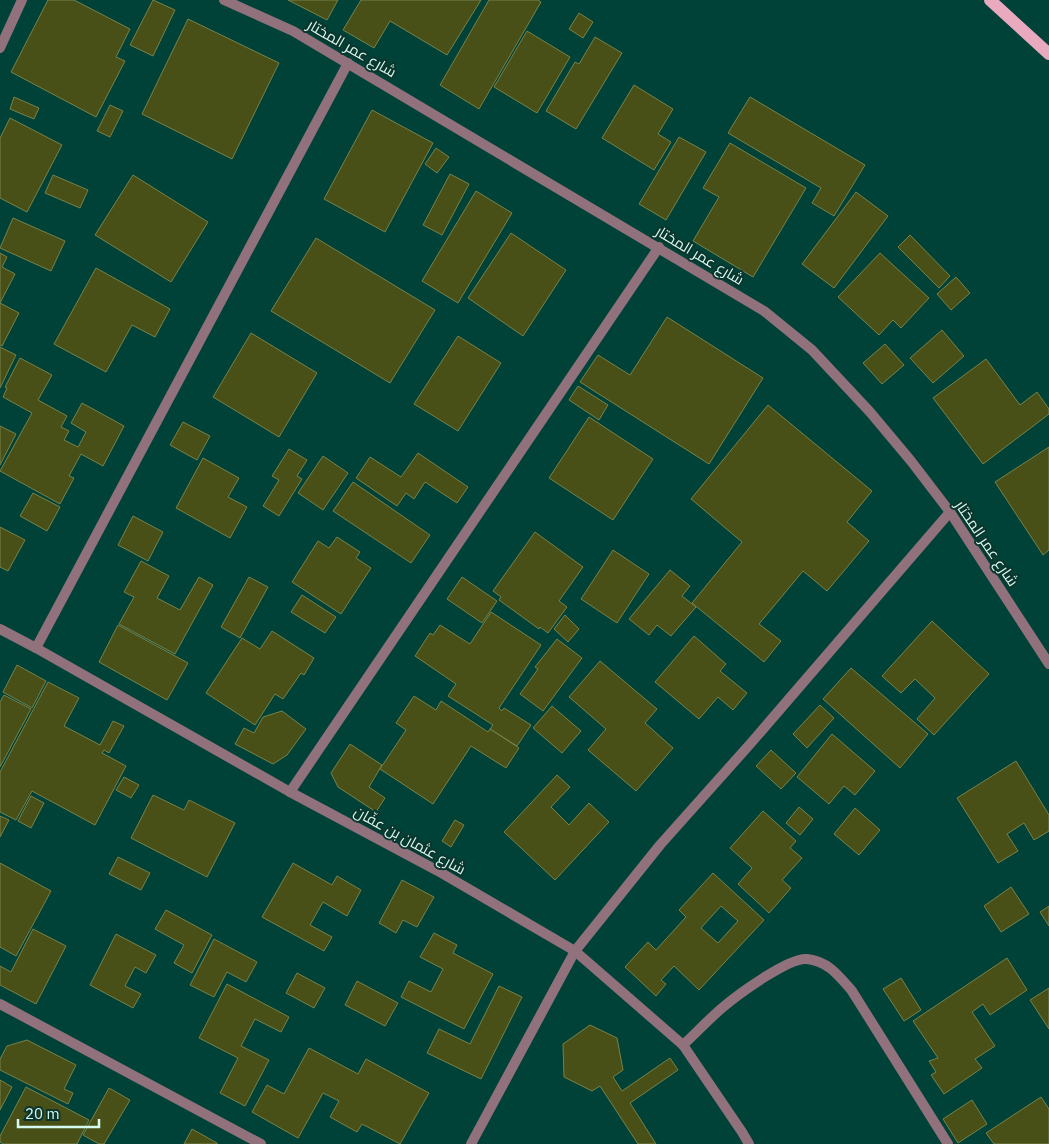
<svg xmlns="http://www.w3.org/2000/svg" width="1049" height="1144" font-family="'IBM Plex Sans',Cairo,sans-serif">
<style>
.building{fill:#485018;stroke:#78824a;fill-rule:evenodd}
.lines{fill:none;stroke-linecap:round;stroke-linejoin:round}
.street{stroke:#91727c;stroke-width:10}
.primary{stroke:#e9aabf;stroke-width:12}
.labels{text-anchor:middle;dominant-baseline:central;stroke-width:4;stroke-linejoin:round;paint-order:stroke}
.street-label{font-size:15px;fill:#d6faf0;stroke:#0c352d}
</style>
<rect width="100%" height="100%" fill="#004237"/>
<g class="building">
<path d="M48,0H74L130,29L116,57L125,61L96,117L11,72Z"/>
<path d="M153,0L175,10L153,56L130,45Z"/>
<path d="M288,0H338L327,20Z"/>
<path d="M361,0H481L447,55L390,21L374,48L343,30Z"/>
<path d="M489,0H538L541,2L479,109L440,85Z"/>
<path d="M579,13L593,22L583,38L569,29Z"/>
<path d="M188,19L279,63L232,159L142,114Z"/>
<path d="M527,31L570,57L537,113L494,87Z"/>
<path d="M595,37L622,53L576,129L546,111L575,62L579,64Z"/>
<path d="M634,85L673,109L658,134L671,142L654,170L602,138Z"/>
<path d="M14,97L39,108L34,119L10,109Z"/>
<path d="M750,97L865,165L834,216L812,203L821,188L728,133Z"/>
<path d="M110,105L123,111L110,137L97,131Z"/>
<path d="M372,110L433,143L385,232L324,199Z"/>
<path d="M10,118L62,145L27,212L0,198V138Z"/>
<path d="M679,137L706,152L666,220L639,204Z"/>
<path d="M730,143L806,188L753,277L693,241L719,197L703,188Z"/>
<path d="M436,148L449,157L437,173L425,164Z"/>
<path d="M450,174L469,184L442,235L423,225Z"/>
<path d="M53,175L88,190L80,208L45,193Z"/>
<path d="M133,175L208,222L171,282L95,235Z"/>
<path d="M476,191L512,213L458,303L422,281Z"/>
<path d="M856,192L888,216L834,288L802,264Z"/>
<path d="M13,218L65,241L51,271L0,248Z"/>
<path d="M511,233L566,270L523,336L468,298Z"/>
<path d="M910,235L950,276L939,288L898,247Z"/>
<path d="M316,238L435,310L390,383L271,311Z"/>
<path d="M0,253L7,257L2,267L15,274L0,303Z"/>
<path d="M880,253L929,298L901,328L893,320L879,335L838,297Z"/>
<path d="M96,268L170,309L155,337L132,325L106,372L54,344Z"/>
<path d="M956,277L970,293L951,310L937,294Z"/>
<path d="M0,303L19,313L2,346L0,345Z"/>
<path d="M667,317L763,378L709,464L580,382L598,355L630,375Z"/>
<path d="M942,330L964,356L933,383L910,358Z"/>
<path d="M251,333L317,373L279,437L213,397Z"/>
<path d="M458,336L501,363L458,431L414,404Z"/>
<path d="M885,344L904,365L882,384L863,363Z"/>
<path d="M0,347L16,355L0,388Z"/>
<path d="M20,358L52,375L38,400L67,416L61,427L69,431L64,440L78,447L86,432L71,423L82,403L124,426L103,466L81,454L69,476L74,478L60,504L0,471L32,413L3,397L7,388L5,387Z"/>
<path d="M986,359L1020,405L1037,392L1049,409V414L983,464L933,398Z"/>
<path d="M578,386L608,405L599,420L569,400Z"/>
<path d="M768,405L872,491L847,522L869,541L827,591L803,571L759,624L781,641L764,662L692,603L742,542L691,499Z"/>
<path d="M589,417L653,459L613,520L549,478Z"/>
<path d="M183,422L210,436L197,460L170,445Z"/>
<path d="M0,426L16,434L0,465Z"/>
<path d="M1049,447V550L1043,555L995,482Z"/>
<path d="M289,449L307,460L297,476L302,479L279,516L263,506L279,480L272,476Z"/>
<path d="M418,453L468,487L457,503L425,482L414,499L406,493L397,506L356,478L370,457L401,477Z"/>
<path d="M323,456L348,473L323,510L298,493Z"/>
<path d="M203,458L239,478L228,497L247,507L230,538L176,508Z"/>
<path d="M353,482L430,535L411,563L333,511Z"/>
<path d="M33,493L60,507L47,531L20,516Z"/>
<path d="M133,516L163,532L148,561L118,545Z"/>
<path d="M0,527L25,540L8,571L0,567Z"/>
<path d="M535,532L583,567L559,601L567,607L548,633L540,627L539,629L499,600L501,597L493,591Z"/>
<path d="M337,537L360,552L356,558L371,568L341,614L292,582L318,541L329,548Z"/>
<path d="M613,550L649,574L617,623L581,599Z"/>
<path d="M141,561L169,576L157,598L180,610L199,577L213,585L175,654L119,624L134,597L124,592Z"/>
<path d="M670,570L690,586L682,596L696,607L671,636L657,625L649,635L629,619Z"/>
<path d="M249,577L268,587L240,638L221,627Z"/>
<path d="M462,577L497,601L482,623L447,599Z"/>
<path d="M302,595L336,617L325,633L291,612Z"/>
<path d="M491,612L541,645L499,708L502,711L504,708L531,725L517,746L490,729L493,725L448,696L456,684L415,656L430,633L433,635L440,625L470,644Z"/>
<path d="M565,615L579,629L568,642L554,629Z"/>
<path d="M932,621L989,674L934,735L917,719L935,698L915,679L901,693L882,676Z"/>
<path d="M118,625L188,663L167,700L99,662Z"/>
<path d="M272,631L314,658L304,675L301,673L283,699L275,694L255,725L206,693L242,638L260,649Z"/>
<path d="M694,636L726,664L720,671L747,693L733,710L718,697L699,719L655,682Z"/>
<path d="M557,639L582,658L543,711L520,694L538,669L535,667Z"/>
<path d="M600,661L657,709L645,723L673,748L636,791L588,750L606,729L569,697Z"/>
<path d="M17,665L46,681L32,708L3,692Z"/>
<path d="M851,668L928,734L900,768L823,699Z"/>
<path d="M48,682L79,698L64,726L100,745L113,721L124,726L109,753L104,750L102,753L126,766L95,825L32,791L16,820L0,812V772Z"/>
<path d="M4,695L31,709L0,767V702Z"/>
<path d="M414,696L436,710L441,701L488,732L490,729L519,748L506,768L471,746L433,804L380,769L406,730L396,723Z"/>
<path d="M820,705L834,718L807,748L793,734Z"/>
<path d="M552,706L581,731L562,753L533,728Z"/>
<path d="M282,711L306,729L287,755L273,764L235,744L244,728L254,733L263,717Z"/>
<path d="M832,734L875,771L855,795L844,786L829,804L797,777Z"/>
<path d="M350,744L382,765L369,787L385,798L376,812L338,787L331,773Z"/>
<path d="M771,750L796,773L781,789L756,766Z"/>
<path d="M1016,761L1049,815V831L1034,840L1024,823L1007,834L1018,851L998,863L957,798Z"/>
<path d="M557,775L570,787L551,807L569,825L589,803L609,822L555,880L504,832Z"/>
<path d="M124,777L139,785L131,798L116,790Z"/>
<path d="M153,795L184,810L189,800L235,823L207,877L131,838Z"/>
<path d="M31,796L44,803L31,828L18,821Z"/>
<path d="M799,807L813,819L800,835L786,823Z"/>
<path d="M855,808L880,830L859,855L834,834Z"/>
<path d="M763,811L796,841L790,848L802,858L782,880L791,888L769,913L738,884L752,868L730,848Z"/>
<path d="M0,816L9,820L0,837Z"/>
<path d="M455,820L464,825L451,847L442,841Z"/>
<path d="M118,857L150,873L141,890L109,874Z"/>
<path d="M0,863L51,891L16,956L0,947Z"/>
<path d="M293,863L332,885L337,876L361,890L347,916L323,902L310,925L332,937L324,951L262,917Z"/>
<path d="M713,873L764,920L699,990L674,966L661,980L666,984L656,996L625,967L648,942L656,950L686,917L679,910ZM721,906L738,921L718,943L701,928Z"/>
<path d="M402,880L434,897L417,927L403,920L396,933L379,923Z"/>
<path d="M1011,887L1029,914L1001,932L984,906Z"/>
<path d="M1049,906V926L1040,912Z"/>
<path d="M166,910L212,935L192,973L174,963L184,945L155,929Z"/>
<path d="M33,929L66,946L36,1004L0,985V966L11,972Z"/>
<path d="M434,933L457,945L453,953L493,974L464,1029L401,997L409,981L431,992L443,969L420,957Z"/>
<path d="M116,934L156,955L146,973L135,967L125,986L141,994L133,1008L90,985Z"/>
<path d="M214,939L257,962L246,982L227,972L214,997L190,985Z"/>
<path d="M1007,958L1027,990L990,1015L983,1004L972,1012L995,1046L975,1059L982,1068L944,1094L931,1075L936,1072L929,1061L938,1058L913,1021Z"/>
<path d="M297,973L325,988L314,1008L286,993Z"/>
<path d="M901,978L921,1010L904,1021L883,989Z"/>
<path d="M357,981L398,1003L385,1026L345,1005Z"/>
<path d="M227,984L289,1017L281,1032L255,1019L241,1046L269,1060L245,1106L220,1093L238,1058L199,1038Z"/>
<path d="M499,986L522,997L481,1079L427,1053L439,1029L470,1044Z"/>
<path d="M1049,988V1029L1030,1000Z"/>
<path d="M590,1025L617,1038L623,1070L613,1077L622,1091L670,1058L678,1070L630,1103L656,1144H638L600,1086L592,1091L564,1077L563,1044Z"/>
<path d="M27,1040L76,1065L64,1089L73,1093L68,1104L0,1070V1059L7,1046Z"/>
<path d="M309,1048L358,1074L366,1059L429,1093L400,1144L362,1124L357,1132L330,1117L339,1101L323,1093L298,1138L252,1112L267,1085L284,1094Z"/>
<path d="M0,1080L12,1087L0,1110Z"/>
<path d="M26,1087L89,1120L77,1144H3L0,1142V1136Z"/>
<path d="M109,1088L130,1100L104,1144H99L83,1135Z"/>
<path d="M1041,1097L1049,1109V1144H994L986,1133Z"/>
<path d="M972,1100L987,1124L958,1143L943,1119Z"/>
<path d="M192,1129L217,1143V1144H184Z"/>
</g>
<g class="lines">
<g class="street">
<path d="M224,0L293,31L764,311L812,350L870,412L911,461L950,512L1049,664"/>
<path d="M0,48L22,0"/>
<path d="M0,629L36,648L290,792L438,871L575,951L683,1045L742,1132L749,1144"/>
<path d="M36,648L348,63"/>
<path d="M290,792L659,247"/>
<path d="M0,1004L261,1144"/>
<path d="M683,1045C696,1033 708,1020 722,1008C737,995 789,957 807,959C828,961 839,976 852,991L948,1144"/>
<path d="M471,1144L575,951L660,845L751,743L950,512"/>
</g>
<path class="primary" d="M990,0L1049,54"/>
</g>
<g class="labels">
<g class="street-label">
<text transform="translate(352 48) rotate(30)">شارع عمر المختار</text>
<text transform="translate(700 255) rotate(31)">شارع عمر المختار</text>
<text transform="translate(987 543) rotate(56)">شارع عمر المختار</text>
<text transform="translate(410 840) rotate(29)">شارع عثمان بن عفّان</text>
</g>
</g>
<path d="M18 1119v8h81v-8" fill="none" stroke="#d6faf0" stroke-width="2.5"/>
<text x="25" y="1119" font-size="15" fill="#d6faf0" stroke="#0c352d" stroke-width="4" paint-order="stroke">20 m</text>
</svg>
